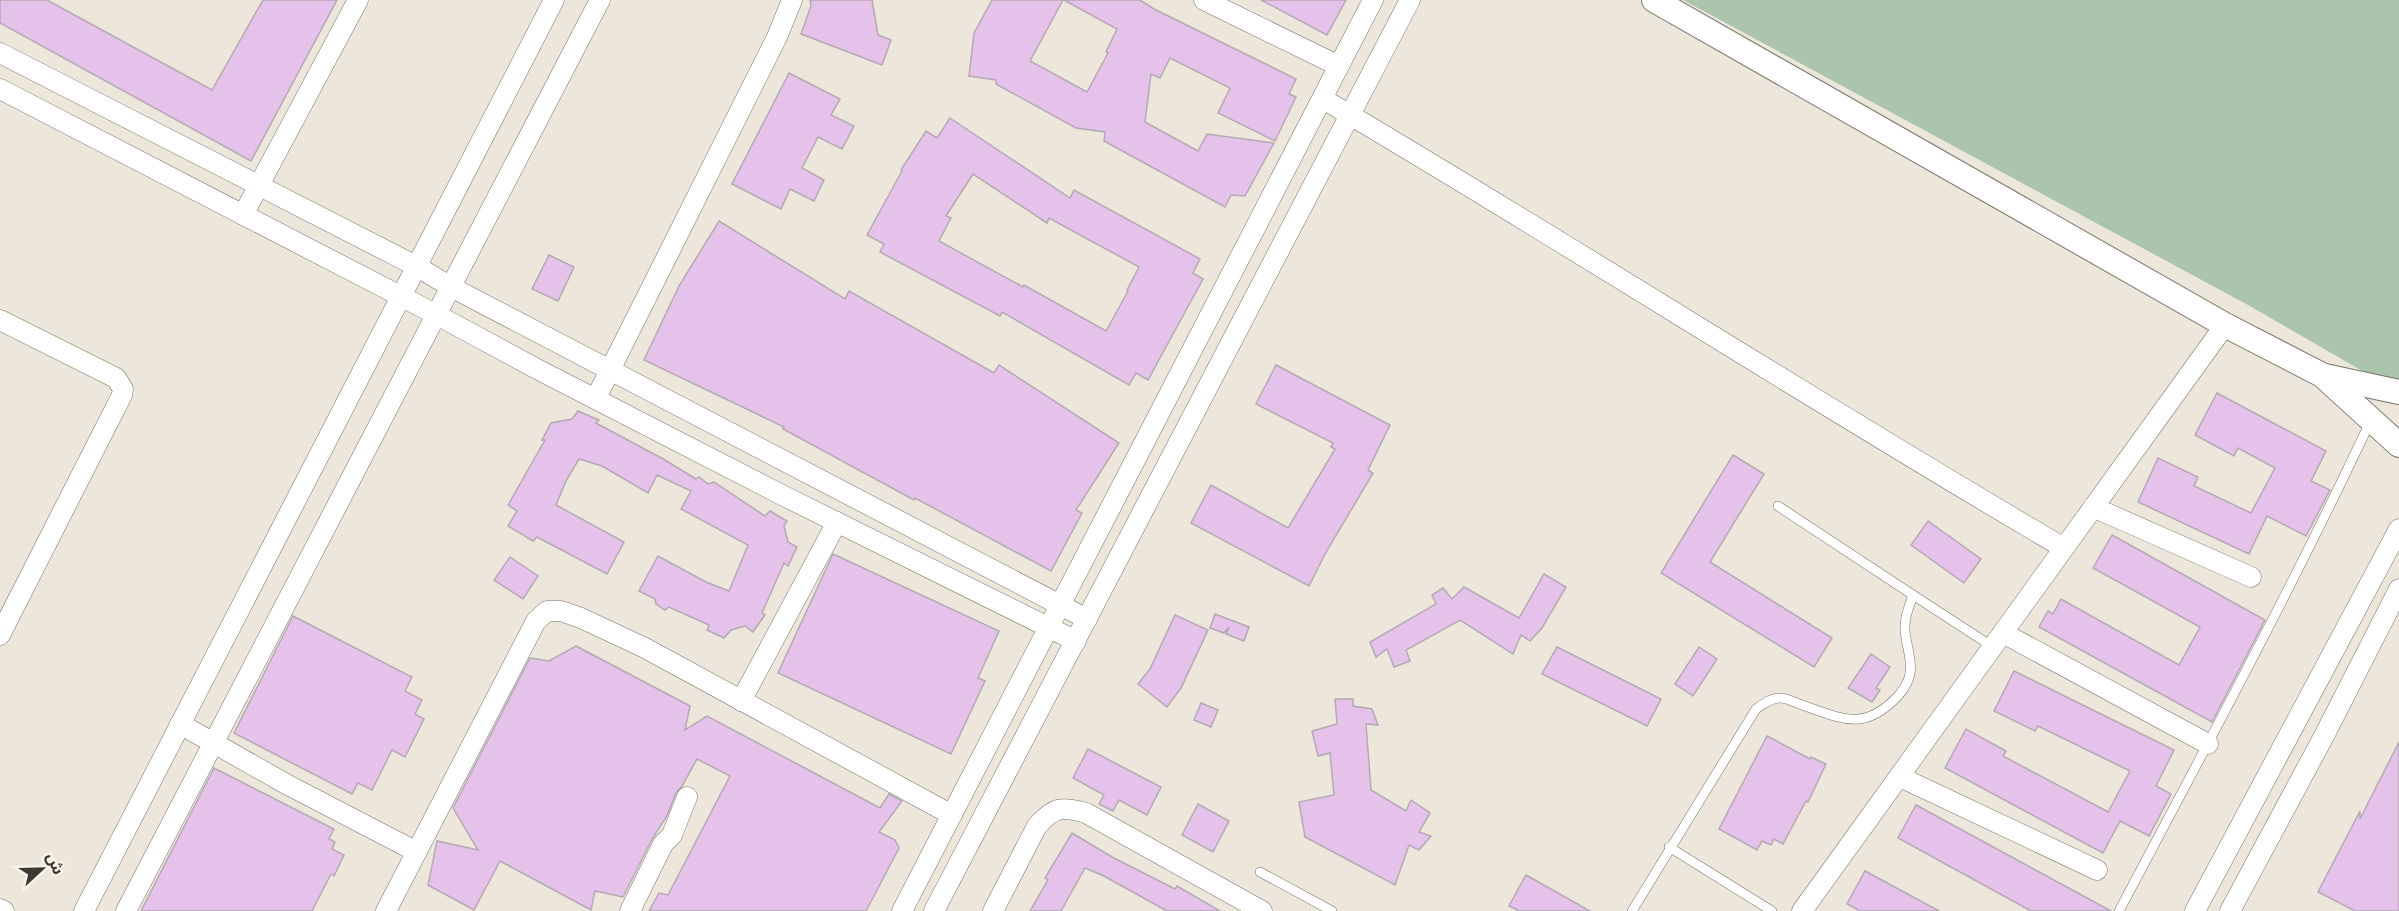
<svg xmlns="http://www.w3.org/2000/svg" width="2399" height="911" font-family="'Archivo Narrow','Noto Sans Arabic',sans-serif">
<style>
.green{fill:#abc4ac}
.building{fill:#e5c2e9;stroke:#b3a9b4;stroke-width:1.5;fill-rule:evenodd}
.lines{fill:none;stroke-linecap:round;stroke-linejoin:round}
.service-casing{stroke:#787367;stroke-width:10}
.minor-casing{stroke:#787367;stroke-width:21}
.tertiary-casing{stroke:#787367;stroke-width:26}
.service{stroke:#fff;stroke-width:9}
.minor{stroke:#fff;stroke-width:20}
.tertiary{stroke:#fff;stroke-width:24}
</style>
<rect width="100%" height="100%" fill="#ede7db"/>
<path class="green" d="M1683,0H2399V392L2248,305Z"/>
<g class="building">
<path d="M0,0H47L212,90L263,0H337L251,161L0,23Z"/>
<path d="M810,0H872L878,35L891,40L882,65L801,34L811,6Z"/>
<path d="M992,0H1063L1030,61L1087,92L1108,53L1106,52L1117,29L1064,0H1140L1154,9L1296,79L1289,94L1296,97L1275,141L1218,113L1230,88L1170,58L1160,78L1151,74L1145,122L1198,151L1207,134L1274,143L1245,196L1231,195L1225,207L1104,141L1105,132L1076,128L996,84V80L969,76L974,33Z"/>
<path d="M1261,0H1346L1327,35Z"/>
<path d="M789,73L840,99L831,115L854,126L842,149L818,137L802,168L824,180L814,201L790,189L781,209L732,184Z"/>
<path d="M950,118L1070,198L1074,190L1200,259L1193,273L1203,279L1148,380L1136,373L1129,385L1002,312L1000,316L880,252L884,244L867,235L902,171L901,170L926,131L937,138ZM973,174L1047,223L1049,218L1139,267L1127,290L1128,291L1106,331L1024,285L1023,287L939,241L951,218L946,216Z"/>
<path d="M719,221L845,299L849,291L994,373L999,365L1119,443L1076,510L1082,513L1051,571L915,498L914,500L783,429L784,427L644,360L679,286Z"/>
<path d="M549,255L574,267L558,301L532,289Z"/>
<path d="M1276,365L1390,425L1368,470L1373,473L1325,554L1309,586L1191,523L1211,485L1288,528L1335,449L1331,447L1333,443L1256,404Z"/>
<path d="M2217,393L2326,451L2311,481L2330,490L2306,536L2267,516L2249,554L2138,502L2158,458L2198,477L2194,486L2251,513L2275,468L2238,448L2234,456L2195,435Z"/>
<path d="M578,411L599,420L596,423L665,460L696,479L699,477L708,484L714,482L765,516L770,511L787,521L784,526L788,542L797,547L788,566L784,563L762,613L765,615L753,632L745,626L731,630L724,638L707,630L709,625L669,607L665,610L656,604L655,599L639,591L658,556L706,582L729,591L748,545L681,509L691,491L657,475L648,493L602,466L579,459L566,481L556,505L624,542L607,574L537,537L533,541L508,526L517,511L508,505L545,440H542L551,423L572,419Z"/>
<path d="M1733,455L1764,474L1710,562L1832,638L1814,667L1661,573Z"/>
<path d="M1928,521L1981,559L1964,583L1911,545Z"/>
<path d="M2112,535L2265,620L2212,722L2039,627L2048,611L2053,614L2061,599L2179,665L2200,627L2093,568Z"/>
<path d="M833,554L999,631L978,678L985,681L951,754L778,673Z"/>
<path d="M510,557L538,576L523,599L494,580Z"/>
<path d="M1544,574L1566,587L1542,628L1530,641L1521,635L1513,654L1460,620L1406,650L1410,661L1394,667L1387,649L1376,657L1370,642L1436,604L1432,595L1443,588L1452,599L1464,587L1519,618Z"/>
<path d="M1215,614L1249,627L1244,641L1226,634L1229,627L1224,633L1210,628Z"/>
<path d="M1175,615L1208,630L1181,688L1167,707L1138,684L1150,669Z"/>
<path d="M293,616L412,677L405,691L422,700L415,714L424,719L405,757L392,750L372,790L358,783L352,794L234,733Z"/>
<path d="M576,646L690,706L685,730L707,716L880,808L889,794L902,801L879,832L895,840L899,848L866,911H649L659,893L668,895L730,776L697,759L682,786L676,793L667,816L652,839L623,897L595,891L591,910L500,861L474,910L428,885L437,841L478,850L453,808L530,658L549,661Z"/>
<path d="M1557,647L1661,699L1647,726L1542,674Z"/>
<path d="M1699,647L1717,659L1693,696L1675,684Z"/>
<path d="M1871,654L1890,667L1876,688L1880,690L1872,702L1848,688Z"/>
<path d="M2014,671L2174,750L2156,786L2171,794L2149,836L2120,821L2103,853L1945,768L1966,729L2006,751L2003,756L2108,812L2130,771L2038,726L2035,731L1994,711Z"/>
<path d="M1335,699H1353V706L1372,709L1378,725L1366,724L1371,790L1406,811L1411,800L1430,813L1419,832L1431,836L1419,850L1409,845L1395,885L1305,837L1299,802L1334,795L1330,753L1318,756L1312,731L1337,724Z"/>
<path d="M1201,703L1218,710L1211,727L1194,720Z"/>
<path d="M1767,736L1810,759L1811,757L1826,764L1808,802L1806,801L1783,844L1774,839L1771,845L1762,841L1757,850L1719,829Z"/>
<path d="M2399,742V911H2355L2318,892L2360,811V819Z"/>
<path d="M1088,749L1161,787L1147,815L1119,800L1113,811L1099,804L1104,795L1073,778Z"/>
<path d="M214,768L334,829L329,839L335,842L332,849L344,855L334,876L331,874L312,911H141Z"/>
<path d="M1198,804L1229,821L1213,852L1182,835Z"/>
<path d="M1916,805L2111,911H2031L1898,838Z"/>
<path d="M1072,833L1112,857L1175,889L1177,886L1220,911H1167L1102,875L1085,868L1061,911H1030L1048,880L1045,878Z"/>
<path d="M1865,871L1939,911H1860L1847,904Z"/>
<path d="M1526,875L1590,911H1519L1509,906Z"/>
</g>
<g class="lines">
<g class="service-casing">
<g id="service">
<path d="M1778,506L1913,595"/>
<path d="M1669,847L1772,911"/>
<path d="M1260,872L1332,911"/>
<path d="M1632,911L1756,709C1763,704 1771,698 1780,698C1787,698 1796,703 1802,705C1843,719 1864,732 1898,696C1919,673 1908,657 1905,631C1904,618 1909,607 1913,595L1993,647"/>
<path d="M2119,911C2205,749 2292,588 2370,422"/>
</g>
</g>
<g class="minor-casing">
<g id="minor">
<path d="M1204,0L1339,66"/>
<path d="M0,53L416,266L451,287L1087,619"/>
<path d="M0,89L437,315L537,369L780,494L1076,641"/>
<path d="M1323,99C1571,245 1814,402 2064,548"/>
<path d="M243,215L358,0"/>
<path d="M0,320L116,378L123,389L122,395L0,635"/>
<path d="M596,398L777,37L792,0"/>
<path d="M2093,507L2251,577"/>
<path d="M2003,633L2208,744"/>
<path d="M741,701L837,522"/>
<path d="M180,724L288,785L417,852"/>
<path d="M1900,777L2097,870"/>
<path d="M0,909L4,911"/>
<path d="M84,911L554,0"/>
<path d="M126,911L600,0"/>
<path d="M386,911L536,621L547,611H561L581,618L645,648L952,815"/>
<path d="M630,911L663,844L672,835L687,797"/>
<path d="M902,911L1373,0"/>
<path d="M934,911L1410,0"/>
<path d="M993,911L1037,826C1054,807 1061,806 1086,813L1262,911"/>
<path d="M1802,911L2225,325"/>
<path d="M2195,911L2399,529"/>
<path d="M2230,911L2324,736L2399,589"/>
</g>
</g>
<g class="tertiary-casing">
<g id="tertiary">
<path d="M1654,0L2225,325L2322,375L2399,445"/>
<path d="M2325,376L2399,392"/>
</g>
</g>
<use href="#service" class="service"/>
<use href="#minor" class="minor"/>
<use href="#tertiary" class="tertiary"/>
</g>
<g transform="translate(42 869) rotate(68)" stroke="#fbf5e8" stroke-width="4.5" paint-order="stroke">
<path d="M0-4.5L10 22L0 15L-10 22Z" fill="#3c3934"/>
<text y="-9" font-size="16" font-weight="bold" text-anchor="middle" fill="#3c3934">ش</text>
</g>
</svg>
